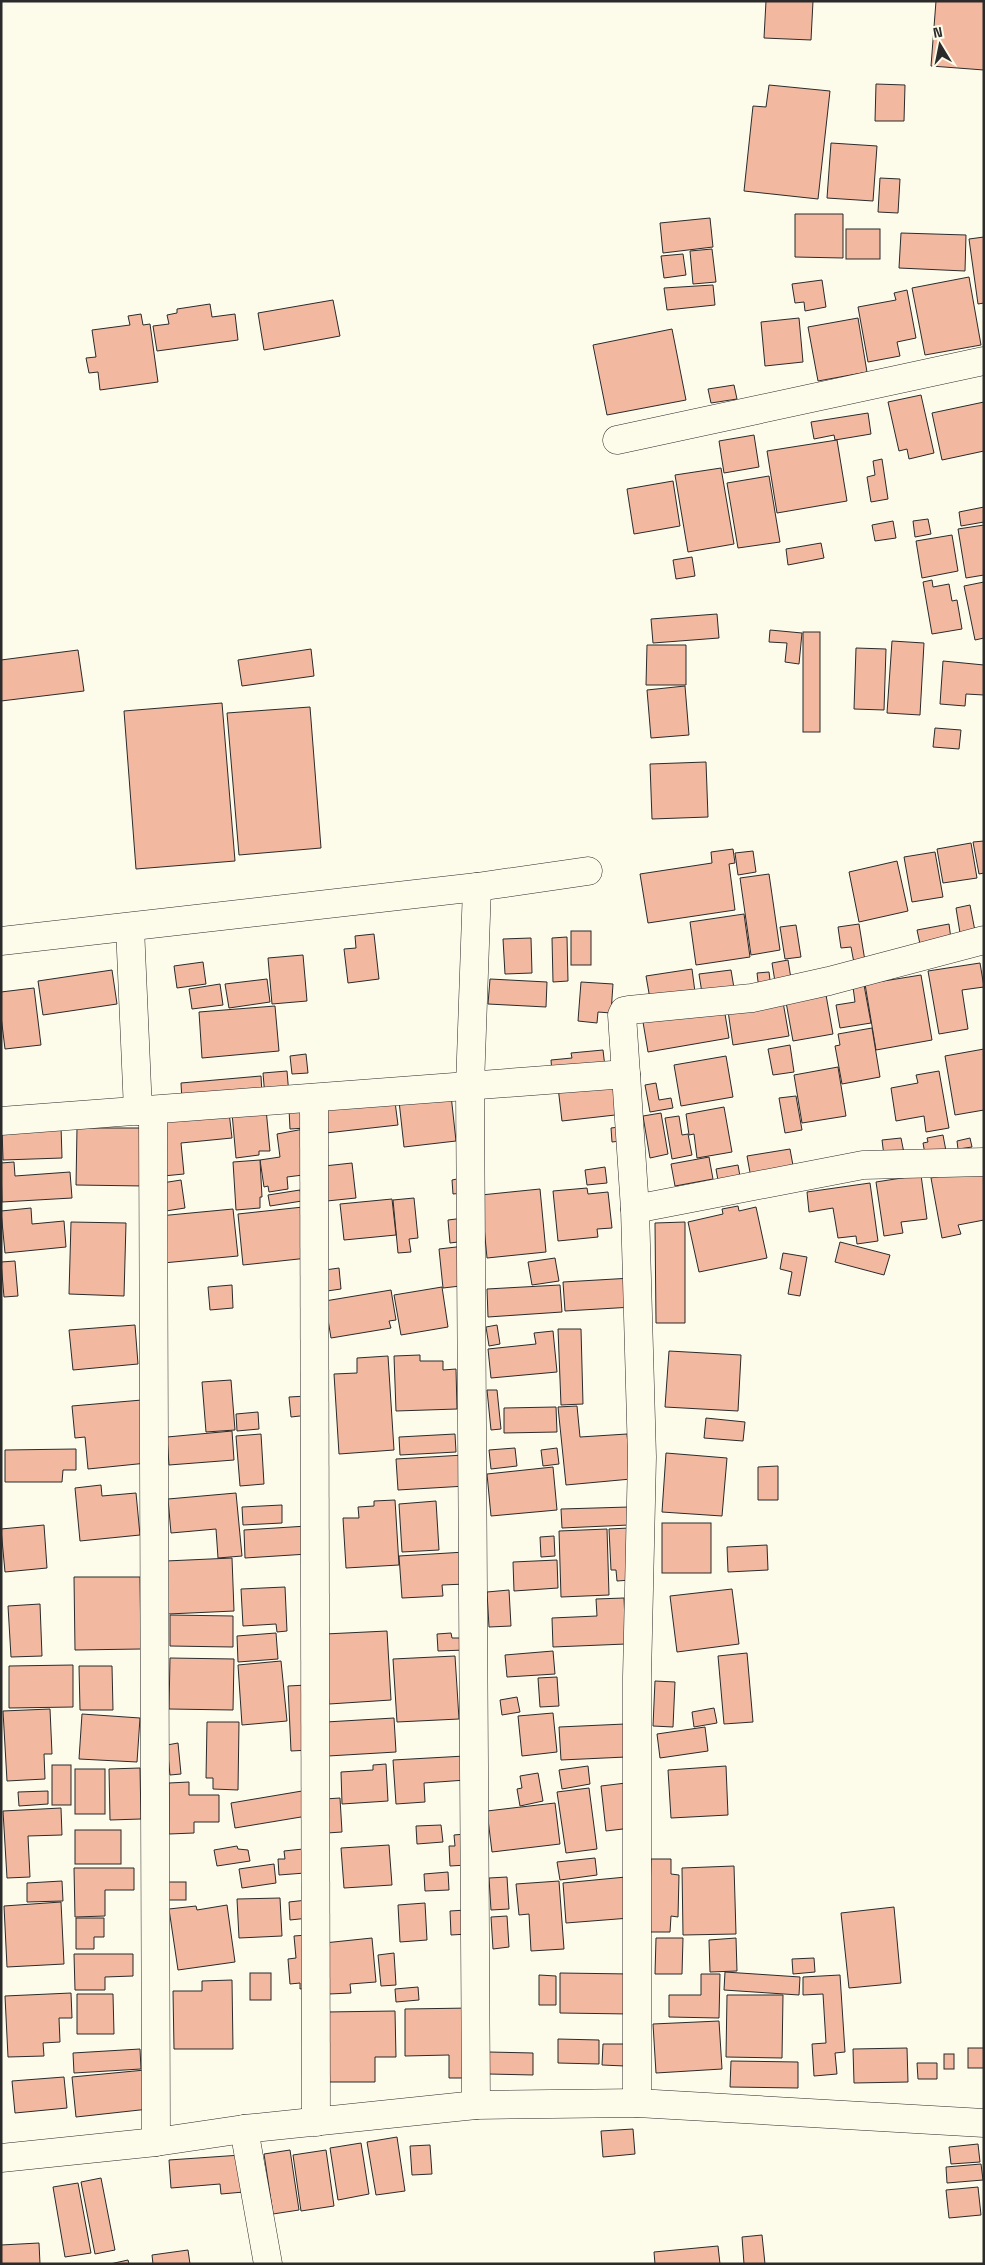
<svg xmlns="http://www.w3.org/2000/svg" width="985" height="2265" font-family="'Space Grotesk',sans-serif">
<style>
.building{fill:#f2b8a0;stroke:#2b2b2b}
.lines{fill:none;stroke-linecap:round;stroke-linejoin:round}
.minor-casing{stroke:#2b2b2b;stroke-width:29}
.minor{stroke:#fdfbea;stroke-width:28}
</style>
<rect width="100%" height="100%" fill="#fdfbea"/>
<g class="building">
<path d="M766,1H813L811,40L764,38Z"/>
<path d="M936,1H984V70L931,66Z"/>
<path d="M876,84L905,85L904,121H875Z"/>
<path d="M769,85L830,91L818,199L744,191L753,106L766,107Z"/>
<path d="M831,143L877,146L873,201L827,198Z"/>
<path d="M880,178L900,179L898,213L878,212Z"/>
<path d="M795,214H843V258L795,257Z"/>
<path d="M710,218L713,247L663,253L660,223Z"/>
<rect x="846" y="229" width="34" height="30"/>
<path d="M901,233L966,235L965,271L899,268Z"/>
<path d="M984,237V303L978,304L969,239Z"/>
<path d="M712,249L716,282L693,284L690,251Z"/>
<path d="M683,254L686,275L664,278L661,256Z"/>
<path d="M969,277L981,345L925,355L912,288Z"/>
<path d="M822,280L826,307L805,311L804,302L795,303L792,284Z"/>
<path d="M713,285L715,305L667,310L664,288Z"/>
<path d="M907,290L916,338L897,342L900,356L868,362L858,307L896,300L894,293Z"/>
<path d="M333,300L340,336L264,350L258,313Z"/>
<path d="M210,304L212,317L235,314L238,340L157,351L153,326L169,324L167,315L177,313V309Z"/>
<path d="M141,314L143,325L150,324L158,382L100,390L98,372L89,373L86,358L96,357L92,330L130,325L128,316Z"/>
<path d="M799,318L803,362L765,366L761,322Z"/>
<path d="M858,318L867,372L818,381L808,327Z"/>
<path d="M672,329L686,400L607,415L593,345Z"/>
<path d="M734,385L737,399L711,403L708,389Z"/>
<path d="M921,395L934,453L909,459L907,449L899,451L888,402Z"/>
<path d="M984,402V451L942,460L932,413Z"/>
<path d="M868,413L871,434L835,440L834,435L814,439L811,422Z"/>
<path d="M754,435L759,467L724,473L719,441Z"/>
<path d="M837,440L847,501L777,513L767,451Z"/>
<path d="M882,459L888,499L871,502L867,477L875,475L873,461Z"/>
<path d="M721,468L734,544L688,552L675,475Z"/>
<path d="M769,476L780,542L738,548L727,483Z"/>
<path d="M673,481L680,526L634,534L627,489Z"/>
<path d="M984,507V522L961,526L959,512Z"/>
<path d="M928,519L931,534L915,537L913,521Z"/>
<path d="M893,521L896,538L875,541L872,525Z"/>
<path d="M984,525V575L966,578L958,529Z"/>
<path d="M952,535L958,571L922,578L916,541Z"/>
<path d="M821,543L824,558L788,565L786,549Z"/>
<path d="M692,557L695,576L676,579L673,560Z"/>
<path d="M932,580L933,587L949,584L952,601L957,600L962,629L932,634L923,582Z"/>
<path d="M984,582V638L975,640L964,586Z"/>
<path d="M717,614L719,638L653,643L651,619Z"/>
<path d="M770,630L802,633L799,664L785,662L787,643L769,642Z"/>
<rect x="803" y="632" width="17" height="100"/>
<path d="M892,641L924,643L920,715L887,713Z"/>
<path d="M647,645H686V685H646Z"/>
<path d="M856,648L886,649L884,710L854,709Z"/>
<path d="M311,649L314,676L242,686L238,660Z"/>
<path d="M78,650L84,691L1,701V660Z"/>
<path d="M943,661L984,665V695L966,694L965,706L940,704Z"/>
<path d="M685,686L689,735L651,738L647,690Z"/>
<path d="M222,703L235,861L136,869L124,711Z"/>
<path d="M310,707L321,848L239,855L227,713Z"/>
<path d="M935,728L961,730L959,749L933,747Z"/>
<path d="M706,762L708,817L652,819L650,764Z"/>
<path d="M984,841V873L979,874L973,842Z"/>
<path d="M971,843L977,878L943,883L937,849Z"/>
<path d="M733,849L735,863L729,864L735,910L648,923L640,874L712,863L711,852Z"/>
<path d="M753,851L756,872L738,875L735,853Z"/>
<path d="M935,852L943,897L912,902L904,857Z"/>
<path d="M897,861L908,911L859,922L849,872Z"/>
<path d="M769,874L780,950L751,955L740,878Z"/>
<path d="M970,905L975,931L960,933L956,908Z"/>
<path d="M744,914L750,957L696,965L690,922Z"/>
<path d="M859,924L865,961L854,963L851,947L841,948L838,927Z"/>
<path d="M949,924L951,939L920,944L917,930Z"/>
<path d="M796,925L801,957L785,959L780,927Z"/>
<rect x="571" y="931" width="20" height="34"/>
<path d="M374,934L379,979L348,983L344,949L356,948L355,936Z"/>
<path d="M567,937L568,981L553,982L552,938Z"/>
<path d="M531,938L532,973L505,974L503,939Z"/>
<path d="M303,955L307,1001L272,1004L268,958Z"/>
<path d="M788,960L792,985L776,988L772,963Z"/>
<path d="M203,962L206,984L177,988L174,966Z"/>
<path d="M980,963L984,987L962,990L968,1029L939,1034L928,971Z"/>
<path d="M692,969L695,992L650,999L646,976Z"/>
<path d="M112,970L117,1004L43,1015L38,981Z"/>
<path d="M731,970L734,988L702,993L699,974Z"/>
<path d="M769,972L771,988L759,990L757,973Z"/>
<path d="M921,975L932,1040L876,1050L865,984Z"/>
<path d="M267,979L270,1002L229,1008L225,984Z"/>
<path d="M490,979L547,982L546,1007L488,1004Z"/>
<path d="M581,982L613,984L611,1013L598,1012L597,1023L578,1021Z"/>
<path d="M220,984L223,1005L192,1009L189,989Z"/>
<path d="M864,985L871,1023L840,1028L836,1005L855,1002L853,987Z"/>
<path d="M34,988L41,1045L5,1049L1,1016V992Z"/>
<path d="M826,995L833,1034L793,1041L786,1002Z"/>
<path d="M783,1002L789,1036L733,1045L728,1011Z"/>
<path d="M275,1006L279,1051L202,1058L199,1012Z"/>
<path d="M724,1008L729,1038L648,1052L643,1022Z"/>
<path d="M872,1028L880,1077L842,1084L835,1046L840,1045L838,1034Z"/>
<path d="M790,1045L794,1072L773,1075L768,1049Z"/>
<path d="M984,1049V1110L955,1115L945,1056Z"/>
<path d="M603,1050L605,1067L552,1073L551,1060L572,1058L571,1053Z"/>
<path d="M306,1054L308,1073L292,1074L290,1056Z"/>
<path d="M726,1056L733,1097L681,1106L674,1065Z"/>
<path d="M838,1067L846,1116L802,1123L794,1075Z"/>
<path d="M287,1071L289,1095L265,1097L263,1073Z"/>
<path d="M939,1071L949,1128L926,1132L924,1116L896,1121L891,1088L918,1083L916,1075Z"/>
<path d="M261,1076L262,1094L182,1101L181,1083Z"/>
<path d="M621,1081L624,1114L562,1121L558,1087Z"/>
<path d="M656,1083L659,1100L671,1098L673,1108L650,1112L645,1085Z"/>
<path d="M394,1094L398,1125L326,1133L323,1102Z"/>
<path d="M451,1095L456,1141L404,1147L399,1101Z"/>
<path d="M796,1096L802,1130L785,1133L779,1098Z"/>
<path d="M724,1107L732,1152L697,1158L694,1134L689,1135L686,1114Z"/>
<path d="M305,1108L306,1128L290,1129L289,1109Z"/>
<path d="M266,1109L270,1151H259V1155L236,1158L232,1113Z"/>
<path d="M229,1112L232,1138L181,1143L184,1174L163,1176L158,1119Z"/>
<path d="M661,1113L668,1154L650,1158L643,1116Z"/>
<path d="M679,1116L682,1135L688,1134L692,1155L672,1159L665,1118Z"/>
<path d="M61,1126L62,1158L3,1160L2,1128Z"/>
<path d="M628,1126L629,1140L612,1142L611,1128Z"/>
<path d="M77,1128H144V1186L76,1185Z"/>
<path d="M304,1129L311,1174L287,1177L288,1189L269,1192L268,1186L264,1187L260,1160L280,1157L277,1134Z"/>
<path d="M943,1135L946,1151L925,1154L923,1143L928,1142L927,1138Z"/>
<path d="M901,1138L904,1153L884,1156L882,1140Z"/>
<path d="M970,1138L972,1147L958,1149L957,1141Z"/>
<path d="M790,1149L794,1171L751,1178L747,1156Z"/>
<path d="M709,1157L713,1179L675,1186L671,1164Z"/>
<path d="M260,1160L262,1197H260V1208L236,1210L233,1162Z"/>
<path d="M14,1162L15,1176L70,1172L72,1198L2,1202L1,1163Z"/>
<path d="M352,1163L356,1198L327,1201L324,1166Z"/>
<path d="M738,1165L741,1182L719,1186L716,1169Z"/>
<path d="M605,1167L607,1183L587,1185L585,1170Z"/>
<path d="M984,1168V1220L958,1225L961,1234L942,1238L931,1178Z"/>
<path d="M921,1175L927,1219L901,1222L903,1233L884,1236L876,1182Z"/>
<path d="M462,1178L463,1193L453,1194L452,1180Z"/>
<path d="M181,1180L185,1208L166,1211L162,1183Z"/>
<path d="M870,1183L878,1241L857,1244L856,1236L838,1238L833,1208L809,1212L807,1192Z"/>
<path d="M587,1188L588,1194L608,1192L612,1228L597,1229L598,1237L558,1241L553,1191Z"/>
<path d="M540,1189L546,1252L487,1258L481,1195Z"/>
<path d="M300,1190L302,1201L270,1206L268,1195Z"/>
<path d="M414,1198L418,1238L409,1239L411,1252L398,1253L393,1200Z"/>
<path d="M392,1199L396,1235L344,1240L340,1204Z"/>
<path d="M738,1206L739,1211L756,1207L767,1258L699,1272L688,1222L723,1214L722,1209Z"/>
<path d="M303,1207L308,1258L243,1265L238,1214Z"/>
<path d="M31,1208L32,1224L64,1221L66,1247L5,1253L1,1211Z"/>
<path d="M233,1209L238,1256L163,1263L159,1216Z"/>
<path d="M464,1218L466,1241L450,1243L448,1220Z"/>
<path d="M71,1222L126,1223L124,1296L69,1294Z"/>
<path d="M685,1222V1323H656L655,1223Z"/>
<path d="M840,1242L890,1255L884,1275L835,1262Z"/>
<path d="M465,1246L469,1285L443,1288L439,1249Z"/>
<path d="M783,1253L807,1257L800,1296L788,1294L792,1272L780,1269Z"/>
<path d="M555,1258L559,1281L532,1285L528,1262Z"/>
<path d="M15,1261L18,1296L4,1297L1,1262Z"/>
<path d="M339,1268L341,1289L327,1291L325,1270Z"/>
<path d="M632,1278L633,1307L565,1311L563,1282Z"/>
<path d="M232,1285L233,1308L210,1310L208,1287Z"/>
<path d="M560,1285L562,1312L488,1317L487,1289Z"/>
<path d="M442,1287L448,1327L401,1335L394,1295Z"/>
<path d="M391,1290L396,1320L389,1321L391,1328L331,1338L325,1301Z"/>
<path d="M135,1325L138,1364L73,1370L69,1330Z"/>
<path d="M497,1325L500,1344L489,1346L486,1327Z"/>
<path d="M558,1329H581L583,1404L561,1405Z"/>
<path d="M553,1331L557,1372L491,1378L488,1349L536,1344L534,1333Z"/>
<path d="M669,1351L741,1355L738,1411L665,1407Z"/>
<path d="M420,1355V1361H443V1370L456,1369L457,1409L396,1411L394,1356Z"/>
<path d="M388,1356L394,1450L339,1454L334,1374L357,1373V1358Z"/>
<path d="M231,1380L235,1430L206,1432L202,1382Z"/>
<path d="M487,1390H497L501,1429L491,1430Z"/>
<path d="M307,1396L309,1415L291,1417L289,1397Z"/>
<path d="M142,1400L147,1463L88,1469L85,1437L75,1438L72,1406Z"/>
<path d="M577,1406L580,1437L627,1434L631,1479L566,1485L558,1407Z"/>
<path d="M556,1407L557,1432L504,1433V1408Z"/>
<path d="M258,1412L259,1429L237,1431L236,1414Z"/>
<path d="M706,1418L745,1422L743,1441L704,1438Z"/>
<path d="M232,1431L234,1460L169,1465L167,1437Z"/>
<path d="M261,1434L264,1484L240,1486L236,1436Z"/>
<path d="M455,1434L456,1452L400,1455L399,1437Z"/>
<path d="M515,1448L517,1466L491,1469L489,1450Z"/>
<path d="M557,1448L559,1464L543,1466L541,1450Z"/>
<path d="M76,1449V1470H63L62,1482H5V1450Z"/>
<path d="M666,1453L727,1458L722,1516L662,1512Z"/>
<path d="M464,1455L466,1486L398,1490L396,1459Z"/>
<path d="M778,1466V1500H758V1467Z"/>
<path d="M553,1467L557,1510L491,1516L487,1474Z"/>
<path d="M101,1485L102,1496L136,1493L140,1535L80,1541L75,1488Z"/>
<path d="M236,1493L242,1556L218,1558L216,1529L171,1533L168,1499Z"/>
<path d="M395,1500L399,1565L346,1568L343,1518H359L358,1507L374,1506V1501Z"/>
<path d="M436,1501L439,1550L402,1552L399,1504Z"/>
<path d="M282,1505V1523L243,1525L242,1507Z"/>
<path d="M629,1507V1525L562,1528L561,1509Z"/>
<rect x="662" y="1523" width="49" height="50"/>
<path d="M44,1525L47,1568L5,1572L1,1529Z"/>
<path d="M307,1526L308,1554L245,1558L244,1530Z"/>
<path d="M629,1528L631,1580L617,1581L616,1570H611L609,1529Z"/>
<path d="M607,1529L609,1595L561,1597L559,1531Z"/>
<path d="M554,1536L555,1556L541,1557L540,1537Z"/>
<path d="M767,1545L768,1570L728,1572L727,1547Z"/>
<path d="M465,1552L466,1584L442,1585L443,1596L402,1598L399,1556Z"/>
<path d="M232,1558L234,1611L168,1614L166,1561Z"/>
<path d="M557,1560L558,1588L514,1591L513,1562Z"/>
<path d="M74,1577H140L141,1649L75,1650Z"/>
<path d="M285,1587L287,1631L277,1632L276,1624L243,1626L241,1589Z"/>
<path d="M732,1589L739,1644L677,1652L670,1596Z"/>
<path d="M509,1590L511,1626L489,1627L487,1592Z"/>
<path d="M624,1598L626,1644L553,1647L552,1618L597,1616L596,1599Z"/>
<path d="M40,1604L42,1656L11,1657L8,1606Z"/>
<path d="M170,1615L233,1616V1647L170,1646Z"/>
<path d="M387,1631L391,1700L329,1704L325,1634Z"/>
<path d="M276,1633L278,1659L238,1662L237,1636Z"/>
<path d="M451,1633L452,1638H464L465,1650L438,1651L437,1634Z"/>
<path d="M553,1651L555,1674L507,1677L505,1655Z"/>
<path d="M747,1653L753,1722L724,1724L718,1656Z"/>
<path d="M455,1656L459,1719L397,1722L393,1659Z"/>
<path d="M170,1658L234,1659L233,1710L169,1709Z"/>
<path d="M281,1661L287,1721L242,1725L238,1665Z"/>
<path d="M73,1665V1707L9,1708V1666Z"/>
<path d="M79,1666H112L113,1710H80Z"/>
<path d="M557,1677L559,1706L540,1707L538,1678Z"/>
<path d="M655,1681L675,1682L673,1727L653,1726Z"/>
<path d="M307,1685L311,1750L291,1751L288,1686Z"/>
<path d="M517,1697L520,1712L502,1715L500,1700Z"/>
<path d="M714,1708L717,1723L694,1727L692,1712Z"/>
<path d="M50,1709L52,1754H44L45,1779L7,1781L3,1711Z"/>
<path d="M553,1713L557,1752L522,1756L518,1716Z"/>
<path d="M82,1714L140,1718L137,1762L79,1759Z"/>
<path d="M394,1718L396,1752L328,1756L326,1722Z"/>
<path d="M207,1722H239L238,1790L213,1789V1778H206Z"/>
<path d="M625,1724L626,1757L561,1760L559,1727Z"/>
<path d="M705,1727L708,1751L660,1758L657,1734Z"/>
<path d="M178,1743L181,1774L170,1775L167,1745Z"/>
<path d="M465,1756L466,1780L424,1783L425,1802L396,1804L393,1760Z"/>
<path d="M386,1764L388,1801L342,1804L341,1772L373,1770V1765Z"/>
<rect x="52" y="1765" width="19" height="40"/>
<path d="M588,1766L590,1784L562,1789L559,1770Z"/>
<path d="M726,1766L728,1815L671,1818L668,1770Z"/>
<path d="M140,1768L141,1819L110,1820L109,1769Z"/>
<rect x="75" y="1769" width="30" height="45"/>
<path d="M538,1773L543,1801L520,1806L517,1789L522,1788L520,1776Z"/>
<path d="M189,1782V1795H219V1822H194V1833L169,1834V1783Z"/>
<path d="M626,1783L631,1828L606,1831L601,1786Z"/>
<path d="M589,1788L597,1849L566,1853L557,1792Z"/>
<path d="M48,1791V1804L19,1806L18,1792Z"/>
<path d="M302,1791L307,1816L235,1828L231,1803Z"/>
<path d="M340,1798L342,1832L327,1833L325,1799Z"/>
<path d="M555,1803L560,1844L492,1852L487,1811Z"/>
<path d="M61,1808L62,1835L28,1836L30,1877L7,1878L3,1811Z"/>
<path d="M441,1825L443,1842L417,1844L416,1826Z"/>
<rect x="75" y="1830" width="46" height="34"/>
<path d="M465,1834L467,1865L450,1866L449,1846H455L454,1835Z"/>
<path d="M389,1845L392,1885L344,1888L341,1848Z"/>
<path d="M237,1846L238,1849L248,1850L250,1861L217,1866L214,1850Z"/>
<path d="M303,1849L305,1873L279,1875L278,1859H285L284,1851Z"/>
<path d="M595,1858L597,1875L560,1880L557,1862Z"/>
<path d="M651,1859H671V1874L679,1875L678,1917L671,1916L670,1932H649Z"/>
<path d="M274,1864L276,1883L242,1888L239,1869Z"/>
<path d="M734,1866L736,1934L683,1935L682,1868Z"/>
<path d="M74,1868H134V1890H105V1916L75,1917Z"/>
<path d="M448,1872L449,1890L425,1891L424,1874Z"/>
<path d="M507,1877L509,1909L491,1910L489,1878Z"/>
<path d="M626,1877L630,1918L566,1923L563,1883Z"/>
<path d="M62,1881L63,1901L27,1902V1883Z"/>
<path d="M559,1881L564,1949L531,1951L529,1914L519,1915L516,1884Z"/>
<rect x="167" y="1882" width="19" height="18"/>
<path d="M280,1898L282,1936L239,1938L237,1899Z"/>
<path d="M307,1900L309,1918L290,1920L289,1902Z"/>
<path d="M61,1902L64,1964L7,1967L4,1906Z"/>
<path d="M425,1903L427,1940L400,1942L398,1905Z"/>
<path d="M227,1905L235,1962L178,1970L169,1909L196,1906L197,1910Z"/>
<path d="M894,1907L901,1983L849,1988L841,1913Z"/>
<path d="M466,1910L468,1934L451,1935L450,1911Z"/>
<path d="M507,1916L509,1947L493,1949L491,1917Z"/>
<path d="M76,1918H104V1937H94V1949H76Z"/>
<path d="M307,1935L312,1987L300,1989V1983L290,1984L288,1959L296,1958L294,1936Z"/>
<path d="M372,1938L376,1982L350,1984L351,1993L329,1994L324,1943Z"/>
<path d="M656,1938H683L682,1974H655Z"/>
<path d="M736,1938L737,1971L710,1972L709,1940Z"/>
<path d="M394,1953L396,1985L381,1986L378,1955Z"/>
<path d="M74,1954H133V1976L105,1977V1990H75Z"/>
<path d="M814,1958L815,1972L793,1974L792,1959Z"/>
<path d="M725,1972L800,1977L799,1995L724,1990Z"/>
<rect x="250" y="1973" width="21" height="27"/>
<path d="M560,1973L631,1974L630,2014L560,2013Z"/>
<path d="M701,1974H720L719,2018L669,2017V1995H701Z"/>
<path d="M539,1975L556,1976V2005H539Z"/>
<path d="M840,1975L845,2052L835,2053L837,2074L814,2076L812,2044L826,2043L823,1994L803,1995V1977Z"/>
<path d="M232,1980L233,2049H174L173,1991H202V1981Z"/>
<path d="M418,1987L419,2000L396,2002L395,1989Z"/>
<path d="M71,1993L72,2018H59L60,2042L43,2043L44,2056L8,2057L5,1996Z"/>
<path d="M77,1994H113L114,2034H77Z"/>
<path d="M727,1995H783L782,2058L726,2057Z"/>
<path d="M471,2008L472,2078H449V2055L405,2056V2009Z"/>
<path d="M395,2011L396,2057H375V2082H327L326,2012Z"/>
<path d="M719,2021L722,2069L656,2073L653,2024Z"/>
<path d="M558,2039L599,2040V2064L558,2063Z"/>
<path d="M603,2044H625V2066L602,2065Z"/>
<path d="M907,2048L908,2082L854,2083L853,2049Z"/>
<rect x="968" y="2048" width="16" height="20"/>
<path d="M140,2049L141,2069L74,2073L73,2053Z"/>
<path d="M489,2052L533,2053V2075L489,2074Z"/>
<rect x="944" y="2054" width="10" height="15"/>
<path d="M731,2061L798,2062V2088L730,2087Z"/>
<path d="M917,2063H937V2079H918Z"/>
<path d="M145,2070L149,2109L76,2117L72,2077Z"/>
<path d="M64,2077L67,2108L15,2113L12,2081Z"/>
<path d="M633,2129L635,2154L603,2157L601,2131Z"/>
<path d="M397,2137L405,2191L376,2195L367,2142Z"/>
<path d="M361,2143L369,2194L338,2200L330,2148Z"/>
<path d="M978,2144L980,2162L951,2164L949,2147Z"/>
<path d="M430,2145L432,2174L412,2175L410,2146Z"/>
<path d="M290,2150L299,2210L273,2214L264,2154Z"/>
<path d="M326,2150L334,2206L301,2211L293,2155Z"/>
<path d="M241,2155L244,2192L221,2194L220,2184L171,2188L169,2160Z"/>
<path d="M981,2164L983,2180L947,2183L946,2167Z"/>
<path d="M101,2178L115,2250L95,2254L81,2182Z"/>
<path d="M78,2183L91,2253L65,2257L53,2187Z"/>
<path d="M978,2187L981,2215L949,2218L946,2190Z"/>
<path d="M762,2235L765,2264H744L742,2237Z"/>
<path d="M39,2243L40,2264H1V2245Z"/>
<path d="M718,2246L720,2264H655L654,2252Z"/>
<path d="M188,2250L190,2264H153L152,2255Z"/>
<path d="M128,2260L129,2264H110Z"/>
</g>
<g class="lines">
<g class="minor-casing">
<g id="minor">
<path d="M617,440L984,361"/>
<path d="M130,927L138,1111"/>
<path d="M1,941L477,887L588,871"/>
<path d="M314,1098L316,2122"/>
<path d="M153,1110L156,2142"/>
<path d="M1,1121L626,1074"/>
<path d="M635,1209L863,1165L984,1162"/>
<path d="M637,2103V1677L642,1457L635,1209L622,1015L624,1011L629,1010L752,998L829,981L984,940"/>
<path d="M476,2105L470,1086L477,887"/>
<path d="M244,2129L268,2264"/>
<path d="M1,2158L156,2142L244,2129L476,2105L637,2103L984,2123"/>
</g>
</g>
<use href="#minor" class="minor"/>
</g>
<rect width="985" height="2265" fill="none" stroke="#2b2b2b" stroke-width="5"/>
<g transform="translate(940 45) rotate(350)" stroke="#fdfbea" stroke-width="4" paint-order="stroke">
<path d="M0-4L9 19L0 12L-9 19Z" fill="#2b2b2b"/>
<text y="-8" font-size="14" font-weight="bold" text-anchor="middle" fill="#2b2b2b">N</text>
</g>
</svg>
